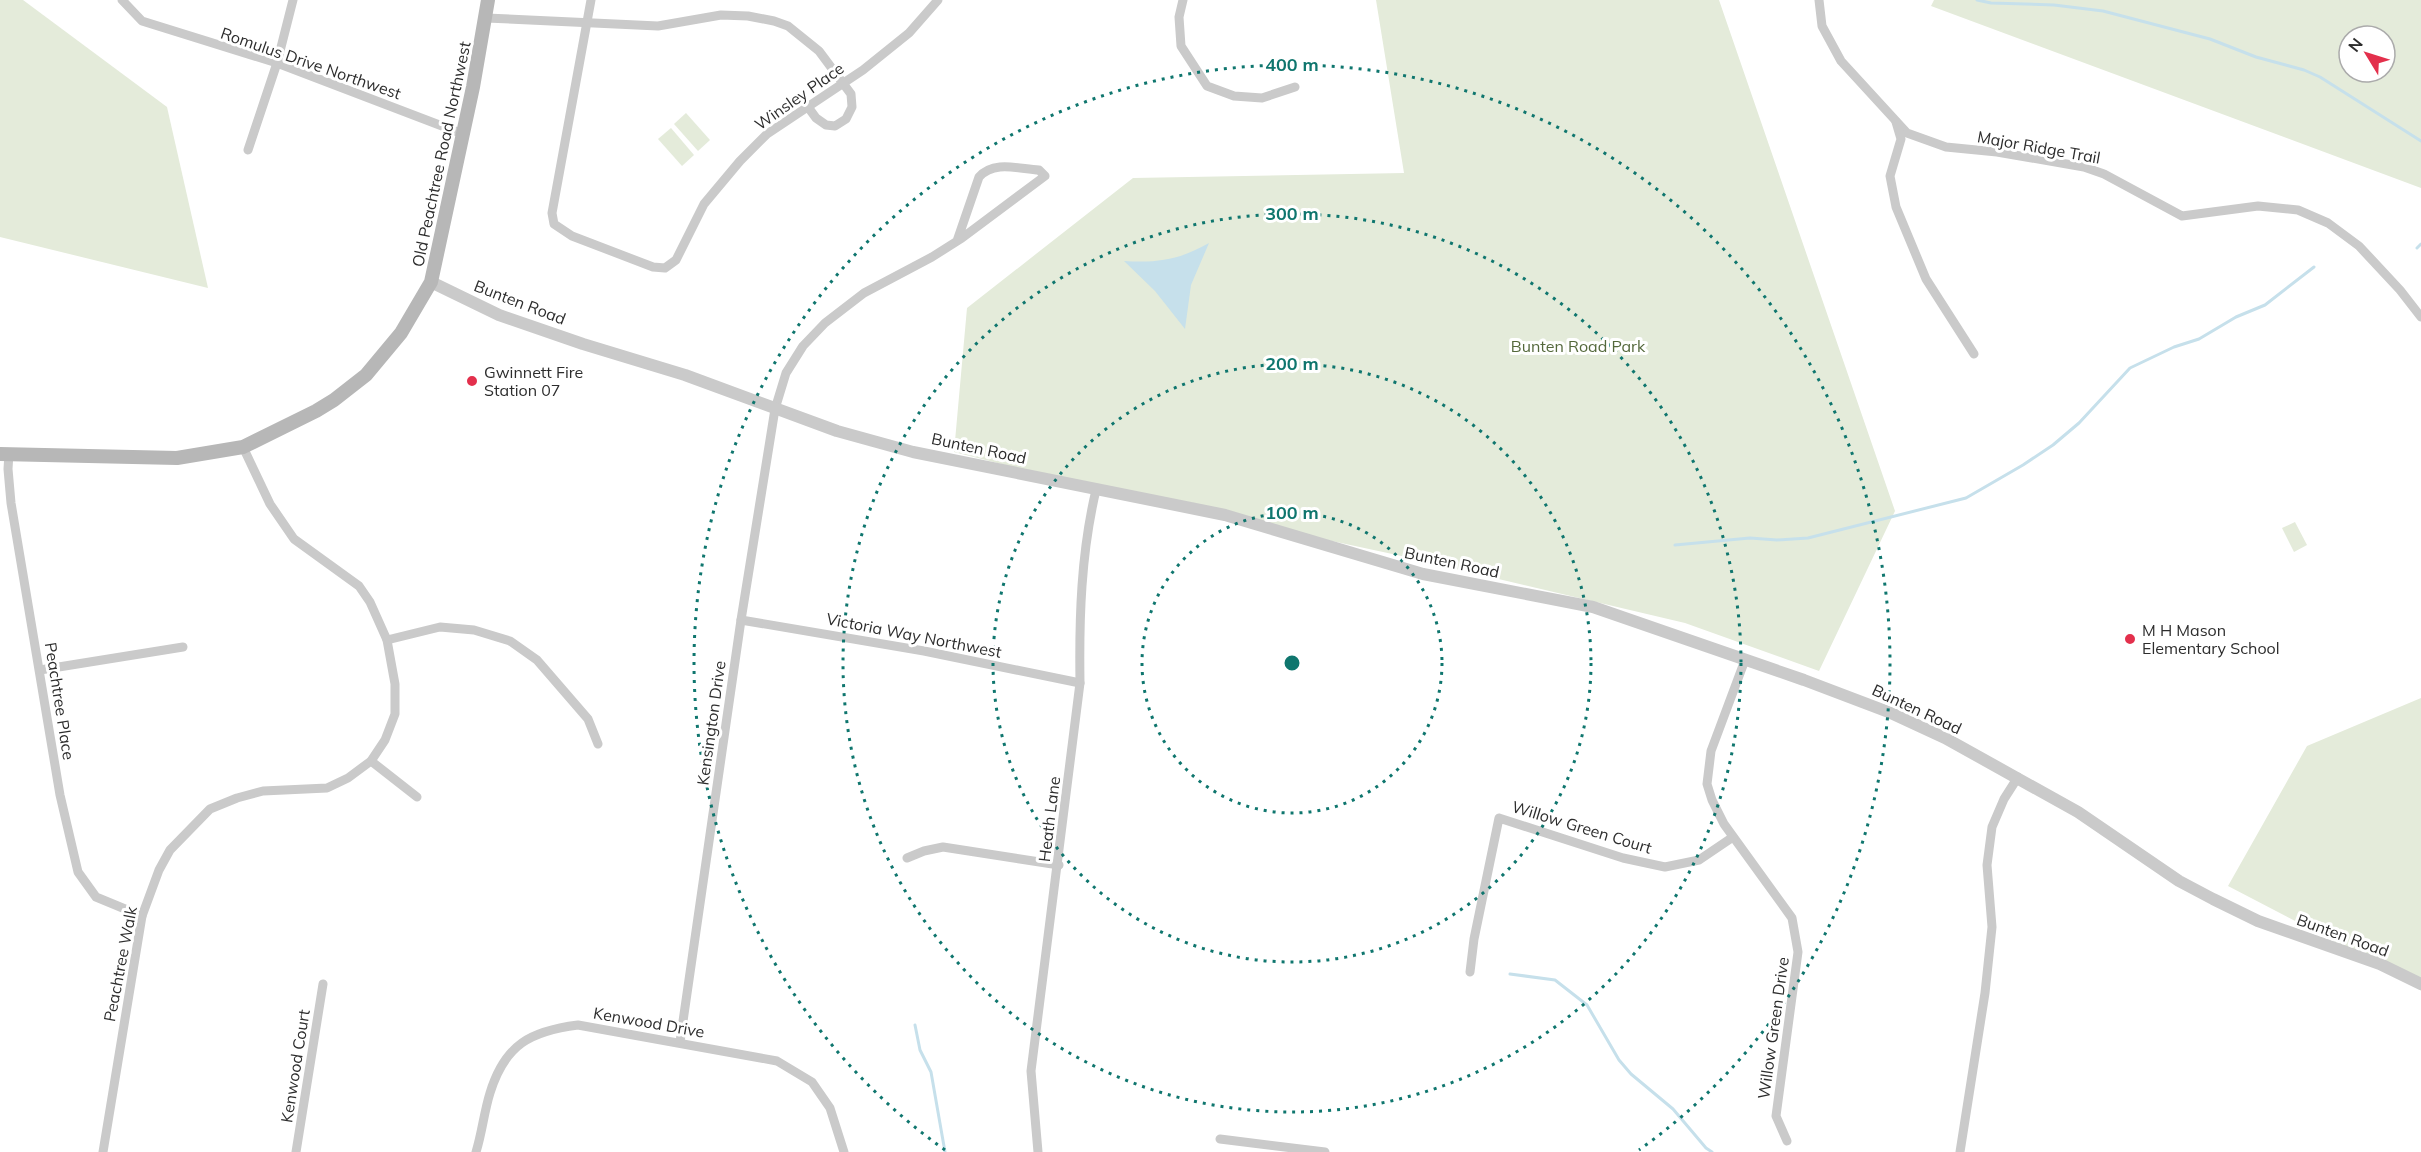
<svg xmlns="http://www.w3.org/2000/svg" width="2421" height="1152" font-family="Mulish,sans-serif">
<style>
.green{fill:#e4ebda;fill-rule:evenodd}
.water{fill:#c6e0eb}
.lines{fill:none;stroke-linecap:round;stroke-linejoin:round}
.stream{stroke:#c6e0eb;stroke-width:3}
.minor{stroke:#cacaca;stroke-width:9}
.tertiary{stroke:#cacaca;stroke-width:12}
.secondary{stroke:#b7b7b7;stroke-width:14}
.ring{fill:none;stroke:#0f766e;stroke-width:3;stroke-dasharray:3 6}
.poi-dot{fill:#e3304c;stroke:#fff;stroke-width:2}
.labels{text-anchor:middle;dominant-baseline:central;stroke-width:6;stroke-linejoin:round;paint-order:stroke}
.street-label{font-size:16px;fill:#2d2d2d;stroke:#fff}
.park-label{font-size:16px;fill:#54683b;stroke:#fff}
.poi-label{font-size:16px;fill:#2d2d2d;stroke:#fff;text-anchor:start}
.centre{fill:#0f766e;stroke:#fff;stroke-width:3}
.ring-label{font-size:18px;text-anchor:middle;font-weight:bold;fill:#0f766e;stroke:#fff;stroke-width:6;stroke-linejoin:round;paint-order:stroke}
</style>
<rect width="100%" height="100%" fill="#fff"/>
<g class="green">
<path d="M0,0H23L167,107L208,288L0,237Z"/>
<path d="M1376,0H1719L1895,511L1819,671L1685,623L1397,555L1163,505L954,452L967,308L1133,178L1404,173Z"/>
<path d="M1934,0H2421V188L1931,6ZM2349,36H2385V72H2349Z"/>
<path d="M686,113L710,140L698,151L674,124Z"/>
<path d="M671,128L694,155L682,166L658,139Z"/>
<path d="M2295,522L2307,545L2294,552L2282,528Z"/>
<path d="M2421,698V991L2405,978L2228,886L2307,746Z"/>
</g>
<path class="water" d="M1209,243L1191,285L1185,329L1155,291L1124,261C1158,263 1179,260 1209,243Z"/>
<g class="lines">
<g class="stream">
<path d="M1977,0L1991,3L2054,5L2103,11L2210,39L2256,57L2304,70L2320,77L2421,141"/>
<path d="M2417,248L2421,244"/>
<path d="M1675,545L1750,538L1777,540L1808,538L1966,498L2023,465L2053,445L2079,423L2130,368L2174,347L2199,339L2236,317L2265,305L2314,267"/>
<path d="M1510,974L1555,980L1587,1005L1619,1060L1631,1074L1673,1109L1706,1148L1712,1152"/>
<path d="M915,1025L920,1050L931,1072L945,1152"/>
</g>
<g class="minor">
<path d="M122,0L142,21L277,63L463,134"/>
<path d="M591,0L552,213L554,224L572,236L653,267L665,268L676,260L704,204L740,161L767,134L863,70L909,33L938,0"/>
<path d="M1183,0L1179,17L1181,46L1207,86L1234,96L1262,98L1295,87"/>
<path d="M1819,0L1822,26L1841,61L1907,133L1946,147L1997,152L2084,167L2104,174L2182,216L2258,206L2298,210L2328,223L2359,246L2400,290L2421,317"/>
<path d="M486,18L658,26L721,15L748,16L774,21L788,26L819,51L851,94L852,107L846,119L835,126L826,125L816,118L808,107"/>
<path d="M1896,122L1901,139L1890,176L1896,207L1926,279L1974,354"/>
<path d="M248,150L277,63L293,0"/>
<path d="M9,453L8,469L11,503L60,795L78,872L96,897L142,916"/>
<path d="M741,620L924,651L1080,683"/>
<path d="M387,640L440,627L474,630L510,641L537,660L588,719L598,744"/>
<path d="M1745,660L1711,751L1707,784L1712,800L1724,824L1792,918L1798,952L1776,1116L1787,1141"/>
<path d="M40,670L183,647"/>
<path d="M371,761L417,797"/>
<path d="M907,858L924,851L943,847L1059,865"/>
<path d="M1470,972L1474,939L1499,818L1623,858L1665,867L1699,860L1733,837"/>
<path d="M680,1042L741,620L775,409L786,373L803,346L825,323L864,293L932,257L962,238L1045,176L1039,170C1019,169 994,160 979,177L957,241"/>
<path d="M1220,1139L1325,1152"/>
<path d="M103,1152L142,916L159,870L170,850L210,809L237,798L263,791L327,788L348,778L371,761L385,740L395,714V684L387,640L370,602L359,586L294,539L270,504L243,447"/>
<path d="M296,1152L323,984"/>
<path d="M476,1152C482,1133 484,1112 490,1093C505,1044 531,1031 578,1025L777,1061L812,1082L830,1108L844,1152"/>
<path d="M1038,1152L1031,1071L1080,683C1079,618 1081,553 1096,490"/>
<path d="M1960,1152L1985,993L1992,927L1987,865L1992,827L2004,799L2018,777"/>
</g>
<path class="tertiary" d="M431,282L499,315L583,344L685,375L837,431L913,452L1225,515L1423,574L1593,607L1804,680L1891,713L1945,738L2078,812L2179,881L2213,899L2258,921L2380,964L2421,984"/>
<path class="secondary" d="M0,454L177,458L243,447L316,411L334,400L366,375L401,333L431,282L473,87L488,0"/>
</g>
<g class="ring">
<circle cx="1292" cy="663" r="150"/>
<circle cx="1292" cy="663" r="299"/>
<circle cx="1292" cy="663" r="449"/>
<path d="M945 1150A598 598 0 1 1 1639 1150"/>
</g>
<g class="poi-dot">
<circle cx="472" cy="381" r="6"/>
<circle cx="2130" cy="639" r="6"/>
</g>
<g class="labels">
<g class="street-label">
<text transform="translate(311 63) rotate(19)">Romulus Drive Northwest</text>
<text transform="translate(799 96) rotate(-35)">Winsley Place</text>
<text transform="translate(2039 147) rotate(10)">Major Ridge Trail</text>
<text transform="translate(441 154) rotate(-78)">Old Peachtree Road Northwest</text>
<text transform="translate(520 302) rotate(21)">Bunten Road</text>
<text transform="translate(979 448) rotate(12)">Bunten Road</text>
<text transform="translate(1452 562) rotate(12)">Bunten Road</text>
<text transform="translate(914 635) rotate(11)">Victoria Way Northwest</text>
<text transform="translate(60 701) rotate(81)">Peachtree Place</text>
<text transform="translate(1917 709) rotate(25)">Bunten Road</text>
<text transform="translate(711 723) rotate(-82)">Kensington Drive</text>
<text transform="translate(1049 819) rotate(-83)">Heath Lane</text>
<text transform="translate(1582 827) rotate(17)">Willow Green Court</text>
<text transform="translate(2343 935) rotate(20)">Bunten Road</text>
<text transform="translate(120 964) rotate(-79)">Peachtree Walk</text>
<text transform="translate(649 1022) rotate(10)">Kenwood Drive</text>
<text transform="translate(1773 1028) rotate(-82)">Willow Green Drive</text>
<text transform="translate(295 1066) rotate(-81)">Kenwood Court</text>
</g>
<g class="park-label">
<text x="1578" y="346">Bunten Road Park</text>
</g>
<g class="poi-label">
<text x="484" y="372">Gwinnett Fire<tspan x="484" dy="18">Station 07</tspan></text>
<text x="2142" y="630">M H Mason<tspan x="2142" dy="18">Elementary School</tspan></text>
</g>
</g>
<circle cx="1292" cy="663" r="9" class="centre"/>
<g class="ring-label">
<text x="1292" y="71">400 m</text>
<text x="1292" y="220">300 m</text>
<text x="1292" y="370">200 m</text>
<text x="1292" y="519">100 m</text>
</g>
<g transform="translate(2367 54) rotate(308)"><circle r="28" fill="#ffffff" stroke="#ababab" stroke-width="1.5"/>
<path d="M0-4.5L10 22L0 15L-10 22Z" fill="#e3304c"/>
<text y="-9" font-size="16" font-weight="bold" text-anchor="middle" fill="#2d2d2d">N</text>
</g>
</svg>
